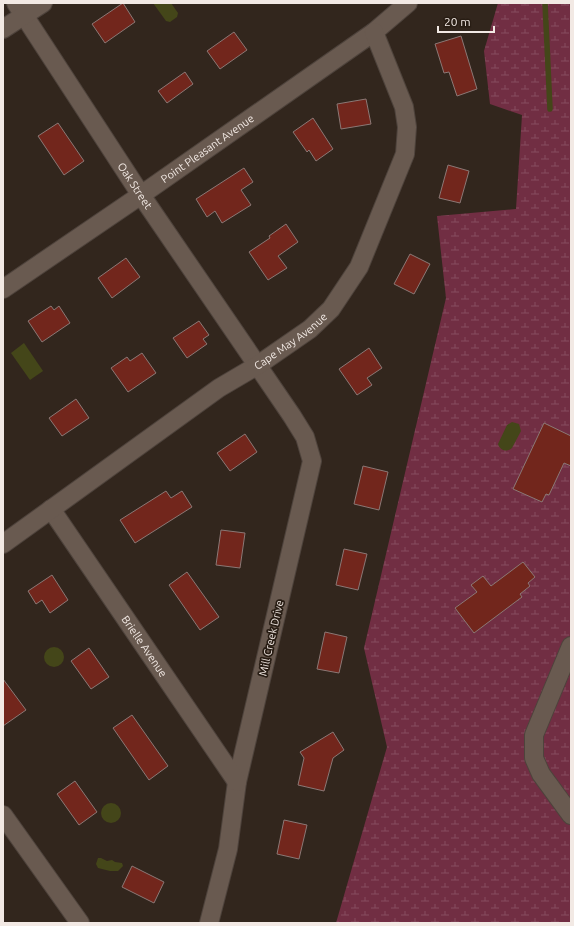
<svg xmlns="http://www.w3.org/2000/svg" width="574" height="926" font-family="Ubuntu,sans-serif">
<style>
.wetland{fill:url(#wetland-marsh)}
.water{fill:#444619}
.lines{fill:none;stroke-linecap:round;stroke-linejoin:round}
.stream{stroke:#444619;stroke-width:5.5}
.building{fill:#72261c;stroke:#8b7875}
.minor-casing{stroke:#4e433c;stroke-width:20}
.minor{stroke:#695a50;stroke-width:18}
.labels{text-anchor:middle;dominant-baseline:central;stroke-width:3.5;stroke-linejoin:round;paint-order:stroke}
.street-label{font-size:11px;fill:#f2e9e4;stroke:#281d14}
</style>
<defs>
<pattern id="wetland-marsh" width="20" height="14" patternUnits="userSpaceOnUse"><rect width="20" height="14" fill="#712e43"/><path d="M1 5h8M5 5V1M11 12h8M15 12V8" fill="none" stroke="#864c5e"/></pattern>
</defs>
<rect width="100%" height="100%" fill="#32261d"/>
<path class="wetland" d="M498,3H571V923H336L387,747L364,648L446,298L437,216L516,209L522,115L490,104L484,51Z"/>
<g class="water">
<path d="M153,3H171L178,13L177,17L170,22L166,21Z"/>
<path d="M24,343L43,371L30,380L11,353Z"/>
<path d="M512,422L519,424L521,431L512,448C506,453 500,450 498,444L507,425Z"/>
<circle cx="54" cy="657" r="10"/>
<circle cx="111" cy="813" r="10"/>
<path d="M98,858H101L107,861L112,860L115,862L122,863L123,866L118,871H110L98,868L96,864Z"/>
</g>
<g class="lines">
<path class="stream" d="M545,3L550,109"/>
</g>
<g class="building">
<path d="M123,3L135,22L105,43L92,24Z"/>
<path d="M234,32L247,50L220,69L207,51Z"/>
<path d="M461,36L477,89L457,96L449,72L444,73L435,44Z"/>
<path d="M185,72L193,84L167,103L158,91Z"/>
<path d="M366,99L371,124L341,129L337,104Z"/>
<path d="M313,118L333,149L316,161L309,150L307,152L293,132Z"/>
<path d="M58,123L84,161L64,175L38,136Z"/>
<path d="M448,165L469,171L460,203L439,198Z"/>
<path d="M244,168L253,182L241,190L251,205L222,223L215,211L207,217L196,199Z"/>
<path d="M286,224L298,242L278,256L287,268L268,280L249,252L270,238L269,236Z"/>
<path d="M410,254L430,264L414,294L394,284Z"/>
<path d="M126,258L140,277L112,298L98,278Z"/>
<path d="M51,306L54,310L59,306L70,323L42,342L28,321Z"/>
<path d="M199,321L209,335L203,339L207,344L187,358L173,338Z"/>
<path d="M369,348L382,368L367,378L372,385L357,395L339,369Z"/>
<path d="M142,353L156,373L128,392L111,368L127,357L130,361Z"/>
<path d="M76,399L89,418L62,436L49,418Z"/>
<path d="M544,423L571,436V466L564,463L549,495L546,494L542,502L513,489Z"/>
<path d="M245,434L257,452L230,471L217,453Z"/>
<path d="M363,466L388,472L379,510L354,504Z"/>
<path d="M166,491L171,498L182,491L192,507L135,543L120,520Z"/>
<path d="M221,530L245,533L240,568L216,565Z"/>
<path d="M344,549L367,554L358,590L336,585Z"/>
<path d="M523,562L535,577L528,583L530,586L520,594L522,597L474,633L455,608L477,592L471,585L483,576L491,586Z"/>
<path d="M187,572L219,617L200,630L169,585Z"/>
<path d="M52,575L68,600L50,613L42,600L36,604L28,591Z"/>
<path d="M325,632L347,637L339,673L317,669Z"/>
<path d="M89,648L109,677L91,689L71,661Z"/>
<path d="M3,679L26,710L3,726Z"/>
<path d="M132,715L168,766L149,780L113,728Z"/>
<path d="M333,732L344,750L333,758L324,791L298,785L304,758L300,752Z"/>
<path d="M75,781L97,812L79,825L57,794Z"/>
<path d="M284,820L307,825L299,859L277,854Z"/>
<path d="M132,866L164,882L154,903L122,887Z"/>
</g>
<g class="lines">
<g class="minor-casing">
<g id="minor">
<path id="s1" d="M16,3L141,195L292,416L305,437L312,461L237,782L228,849L209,923"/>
<path d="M3,29L43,3"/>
<path id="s2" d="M3,289L141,195L374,32L408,3"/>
<path id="s3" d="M51,509L237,782"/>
<path id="s4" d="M3,544L219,388L258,365L310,329L331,309L359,267L405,154L407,127L404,107L374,32"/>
<path d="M571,646L534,735V758L541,774L571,815"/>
<path d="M3,815L80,923"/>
</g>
</g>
<use href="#minor" class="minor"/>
</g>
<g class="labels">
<g class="street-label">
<text stroke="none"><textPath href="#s2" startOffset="248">Point Pleasant Avenue</textPath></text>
<text stroke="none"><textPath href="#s1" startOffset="218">Oak Street</textPath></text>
<text stroke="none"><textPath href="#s4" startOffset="352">Cape May Avenue</textPath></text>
<text transform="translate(271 638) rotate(-77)">Mill Creek Drive</text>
<text stroke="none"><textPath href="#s3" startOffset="166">Brielle Avenue</textPath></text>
</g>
</g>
<rect width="574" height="926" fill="none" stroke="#f2e9e4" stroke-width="8"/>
<path d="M438 26v6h56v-6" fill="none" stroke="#f2e9e4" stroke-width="2"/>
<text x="444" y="26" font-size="12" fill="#f2e9e4" stroke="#281d14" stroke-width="3" paint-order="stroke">20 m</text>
</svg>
